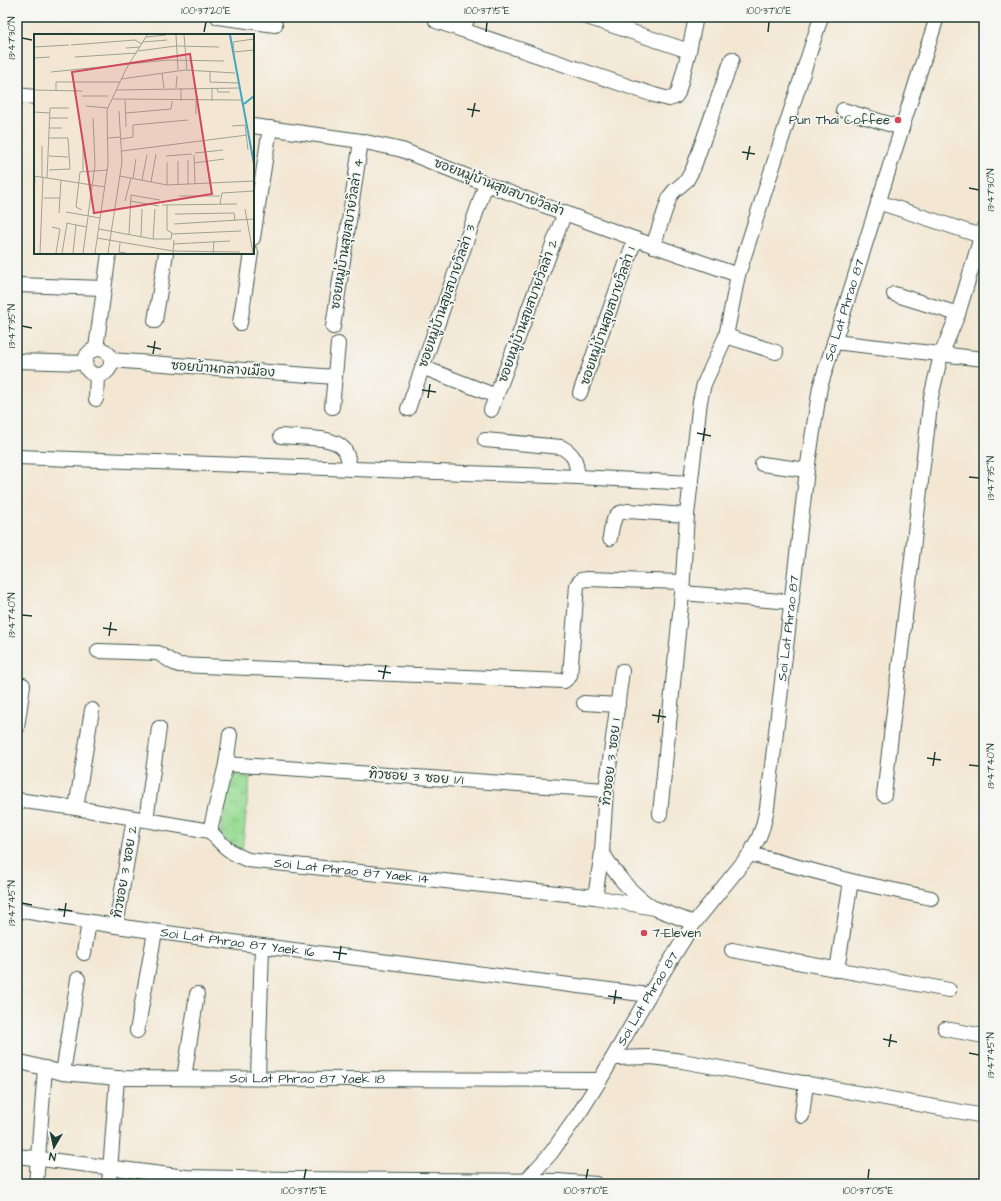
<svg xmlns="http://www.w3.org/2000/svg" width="1001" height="1201" font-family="'Architects Daughter','Playpen Sans Thai',sans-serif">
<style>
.park{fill:url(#park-crowns);stroke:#5b8c64}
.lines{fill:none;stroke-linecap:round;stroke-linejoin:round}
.minor-casing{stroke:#3f564c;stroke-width:16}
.minor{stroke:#fff;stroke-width:14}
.ticks{fill:none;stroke:#1f3d34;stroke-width:1.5}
.poi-dot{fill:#d1495b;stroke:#f6f6f2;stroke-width:1.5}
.labels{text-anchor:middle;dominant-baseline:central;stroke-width:3.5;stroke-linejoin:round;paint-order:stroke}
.poi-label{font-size:13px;fill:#1f3d34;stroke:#f6f6f2;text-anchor:end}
.street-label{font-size:13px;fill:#1f3d34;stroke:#f6f6f2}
.inset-river{fill:none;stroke:#40a8c0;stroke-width:2}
.inset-road{fill:none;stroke:#9ea393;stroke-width:1}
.view{fill:#d1495b;fill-opacity:0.15;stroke:#d1495b;stroke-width:2}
.inset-edge{fill:none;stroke:#1f3d34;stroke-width:2}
.neatline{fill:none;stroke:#1f3d34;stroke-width:1.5}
.ticks-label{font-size:10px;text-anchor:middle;fill:#1f3d34}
</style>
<defs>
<pattern id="park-crowns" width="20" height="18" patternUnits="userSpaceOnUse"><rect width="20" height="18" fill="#97db93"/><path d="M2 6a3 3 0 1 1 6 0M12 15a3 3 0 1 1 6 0" fill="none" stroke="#7bb379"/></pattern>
</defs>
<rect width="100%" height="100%" fill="#f6f6f2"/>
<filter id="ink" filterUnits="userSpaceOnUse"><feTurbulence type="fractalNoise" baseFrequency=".025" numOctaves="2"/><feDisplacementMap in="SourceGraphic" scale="8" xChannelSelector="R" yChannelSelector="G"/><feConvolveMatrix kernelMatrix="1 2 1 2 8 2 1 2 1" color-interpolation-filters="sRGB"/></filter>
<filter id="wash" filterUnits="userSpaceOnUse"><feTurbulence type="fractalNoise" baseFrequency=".012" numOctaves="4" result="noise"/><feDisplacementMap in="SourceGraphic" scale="16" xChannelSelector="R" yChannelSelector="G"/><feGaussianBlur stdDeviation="0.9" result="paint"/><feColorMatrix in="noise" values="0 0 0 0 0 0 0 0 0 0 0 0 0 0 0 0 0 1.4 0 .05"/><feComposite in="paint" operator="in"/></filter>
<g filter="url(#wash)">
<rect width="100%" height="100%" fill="#f3e7d3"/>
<path class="park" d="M229,774L250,777L242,851L220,836Z"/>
</g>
<g filter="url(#ink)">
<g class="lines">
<g class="minor-casing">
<g id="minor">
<path d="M218,17L275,25"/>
<path d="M587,17L689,51"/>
<path d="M436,21L654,95L669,99L675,97L678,93L689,51L696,17"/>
<path d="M463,30L468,17"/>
<path d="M17,95L35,97"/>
<path d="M843,110L902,128"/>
<path d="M253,126L361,141L402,150L486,184L635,239L738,275"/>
<path d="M878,202L984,237"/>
<path d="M253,238L270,128"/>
<path d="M653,246L670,196L674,191L687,180L693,169L732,59"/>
<path d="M17,285L104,288"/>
<path d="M894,294L958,314"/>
<path d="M155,321L166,253"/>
<path d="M240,323L251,253"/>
<path d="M333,327L361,141"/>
<path d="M726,336L776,352"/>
<path d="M834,342L984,359"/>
<path d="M96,348L109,253"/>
<circle cx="98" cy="362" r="13"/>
<path d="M111,360L335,377"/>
<path d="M17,361L84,363"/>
<path d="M422,367L496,396"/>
<path d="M580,393L635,239"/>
<path d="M96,399L97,375"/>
<path d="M332,407L338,344"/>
<path d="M408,409L486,184"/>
<path d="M491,410L565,212"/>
<path d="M281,436C298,438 332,435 344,449C348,454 349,463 350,469"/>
<path d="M485,440L561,447C576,455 576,462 578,477"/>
<path d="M17,457L578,477L691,483"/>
<path d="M762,464L807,470"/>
<path d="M610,538C611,532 612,519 618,514C620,512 625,512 628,511L687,515"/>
<path d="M682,593L792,602"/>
<path d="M98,651L158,653L174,663L179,665L564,681L570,676L577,585L581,580L587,579L682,582"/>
<path d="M584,703L618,705"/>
<path d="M17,728L23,685"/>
<path d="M226,764L230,735"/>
<path d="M884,795L931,397L941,355L958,314L984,227"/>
<path id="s1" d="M17,800L76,808L210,831C223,846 230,853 248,860L595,897L654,908L694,923"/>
<path d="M76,808L92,710"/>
<path d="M660,814L682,593L687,515L700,401L704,384L726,336L738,275L821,17"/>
<path d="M146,820L159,728"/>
<path d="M210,831L226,764L606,790"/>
<path d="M602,852C616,875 628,890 650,906"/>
<path d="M750,854L851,881L931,898"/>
<path d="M595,897L602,852L606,790L622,671"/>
<path id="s2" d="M17,910L116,926L262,946L649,995"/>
<path d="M116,926L134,818"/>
<path d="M732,950L949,990"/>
<path d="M84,953L89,922"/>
<path d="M837,970L851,881"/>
<path d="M945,1029L984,1036"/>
<path d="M137,1031L155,932"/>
<path d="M613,1058L652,1057L682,1061L984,1116"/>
<path id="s3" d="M17,1061L63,1073L117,1078L600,1080"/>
<path d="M63,1073L78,979"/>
<path d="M184,1078L197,994"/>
<path d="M258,1078L262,946"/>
<path d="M802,1116L806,1083"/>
<path d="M17,1156L186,1177L292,1179L558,1181L596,1184"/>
<path d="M36,1184L45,1068"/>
<path d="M109,1184L117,1078"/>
<path id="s4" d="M523,1184L551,1153L580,1112L600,1080L649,995L694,923L750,854L759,837L763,826L767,808L807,470L820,387L937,17"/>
</g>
</g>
<use href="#minor" class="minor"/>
</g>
</g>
<path class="ticks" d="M204,32L206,22M486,32L487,22M768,32L769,22M22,38L32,40M467,109L480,111M472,117L475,103M742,152L755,154M747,160L750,146M969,188L979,190M22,326L32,328M147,346L161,349M153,354L155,341M422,390L436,392M428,398L430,384M697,433L711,436M703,441L705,428M969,477L979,478M22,615L32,616M103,628L117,630M109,636L111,622M378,671L391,673M383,679L386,665M652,715L666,717M658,723L660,709M927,758L941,760M969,765L979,766M933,766L935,752M22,903L32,905M58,909L72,911M64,917L66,903M333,952L347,954M339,960L341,946M608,996L622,998M614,1004L616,990M883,1039L897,1042M889,1047L891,1034M969,1053L979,1055M304,1179L306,1169M586,1179L588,1169M868,1179L869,1169"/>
<g class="poi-dot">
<circle cx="898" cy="120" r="4"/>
<circle cx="644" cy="933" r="4"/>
</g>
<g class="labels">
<g class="poi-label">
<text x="890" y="120">Pun Thai Coffee</text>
<text x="652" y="933" text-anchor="start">7-Eleven</text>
</g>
<g class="street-label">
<text transform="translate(499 187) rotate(21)">ซอยหมู่บ้านสุขสบายวิลล่า</text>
<text transform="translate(347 234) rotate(-81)">ซอยหมู่บ้านสุขสบายวิลล่า 4</text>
<text transform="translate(447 296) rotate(-71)">ซอยหมู่บ้านสุขสบายวิลล่า 3</text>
<text stroke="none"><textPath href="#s4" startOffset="956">Soi Lat Phrao 87</textPath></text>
<text transform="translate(528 311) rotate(-70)">ซอยหมู่บ้านสุขสบายวิลล่า 2</text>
<text transform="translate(608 316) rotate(-71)">ซอยหมู่บ้านสุขสบายวิลล่า 1</text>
<text transform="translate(223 369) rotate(4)">ซอยบ้านกลางเมือง</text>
<text stroke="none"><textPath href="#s4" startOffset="632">Soi Lat Phrao 87</textPath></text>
<text transform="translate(611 762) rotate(-83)">ทิวซอย 3 ซอย 1</text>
<text transform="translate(416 777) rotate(4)">ทิวซอย 3 ซอย 1/1</text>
<text stroke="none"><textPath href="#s1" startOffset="348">Soi Lat Phrao 87 Yaek 14</textPath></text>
<text transform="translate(125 872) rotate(-80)">ทิวซอย 3 ซอย 2</text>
<text stroke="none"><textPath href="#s2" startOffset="223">Soi Lat Phrao 87 Yaek 16</textPath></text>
<text stroke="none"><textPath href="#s4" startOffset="224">Soi Lat Phrao 87</textPath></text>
<text stroke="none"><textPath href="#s3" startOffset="292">Soi Lat Phrao 87 Yaek 18</textPath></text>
</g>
</g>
<g transform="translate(34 34)">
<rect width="220" height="220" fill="#f3e7d3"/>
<path class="inset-river" d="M196,1L220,130M210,70L220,62"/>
<path class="inset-road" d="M142,1L144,36M150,1L153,36M112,3L132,1M220,5L199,8L200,18L220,16M109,8L133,6M37,11L101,6L108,10M0,13L35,11M92,14L106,13M104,17L142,12L185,13M41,23L103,19M0,24L16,23M17,38L134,26L190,27M176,38V48L204,49M128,39L130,54M87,45L151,36L201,39M142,54L143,42M178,54V67M183,54L184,58H196M0,56L48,57M83,56L205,54M22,57V48H86M48,62H74M79,65L207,66M91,66L92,93M147,67V54M162,67V80M52,72L74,74M0,78L16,79M92,79L137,75L138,67M15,84H34M198,92L211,91L214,116M15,94H28M74,104L87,103M87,105L99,103V91L154,86M8,112V143M49,113V137M88,117L213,101M161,119L189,116M160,121L161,150M15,122L34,123M132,122L158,120M144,127V150M133,128V151M160,129L190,125M15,136L36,135L34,104H15M0,142L71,153M86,142L133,151L220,147M13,144L16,74H35M99,144L102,125M108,146L113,121M117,148L122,120M154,150V126M145,162H186M0,164L1,142M10,164H26M91,167L97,144M96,167L125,172M186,170L188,159L220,157M128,171L203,170M211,175L219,219M48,176L42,173L46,138L74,136M32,178L66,184M25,179L27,146M141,180L200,179L201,187M54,182L61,131L59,84M32,189L53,193M140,190L220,185M18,193L26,195L22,219M65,195L119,205H137L138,199L133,196V171M138,200L207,197M95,201L97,161L126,166M107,203L108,175M63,204L139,217L206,218M119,205L121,175M86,209L85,218L92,219M139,210L196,207M6,219L9,143M28,219L33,190M39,219L42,191M49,219L54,183M61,219L74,130L73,76L92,35L113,1M74,219L88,128L85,77M139,219L140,206M179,219L180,207"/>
<path class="view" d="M156,20L178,160L60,179L38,38Z"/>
<rect width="220" height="220" class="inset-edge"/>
</g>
<rect width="1001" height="1201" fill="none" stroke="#f6f6f2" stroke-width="44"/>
<g transform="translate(54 1147) rotate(189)" stroke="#f6f6f2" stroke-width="3" paint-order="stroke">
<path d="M0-3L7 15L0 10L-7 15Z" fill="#1f3d34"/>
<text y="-6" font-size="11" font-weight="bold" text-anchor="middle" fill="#1f3d34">N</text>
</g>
<rect x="22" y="22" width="957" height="1157" class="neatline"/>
<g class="ticks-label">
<text x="206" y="14">100°37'20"E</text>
<text x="487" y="14">100°37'15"E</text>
<text x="769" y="14">100°37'10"E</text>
<text transform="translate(11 38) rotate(-90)" y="4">13°47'30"N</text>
<text transform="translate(990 190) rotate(-90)" y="4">13°47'30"N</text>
<text transform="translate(11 326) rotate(-90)" y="4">13°47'35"N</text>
<text transform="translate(990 478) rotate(-90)" y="4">13°47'35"N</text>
<text transform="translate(11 615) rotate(-90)" y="4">13°47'40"N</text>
<text transform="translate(990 766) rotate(-90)" y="4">13°47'40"N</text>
<text transform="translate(11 903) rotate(-90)" y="4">13°47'45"N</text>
<text transform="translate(990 1055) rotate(-90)" y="4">13°47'45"N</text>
<text x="304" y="1194">100°37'15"E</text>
<text x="586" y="1194">100°37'10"E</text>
<text x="868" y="1194">100°37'05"E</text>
</g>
</svg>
